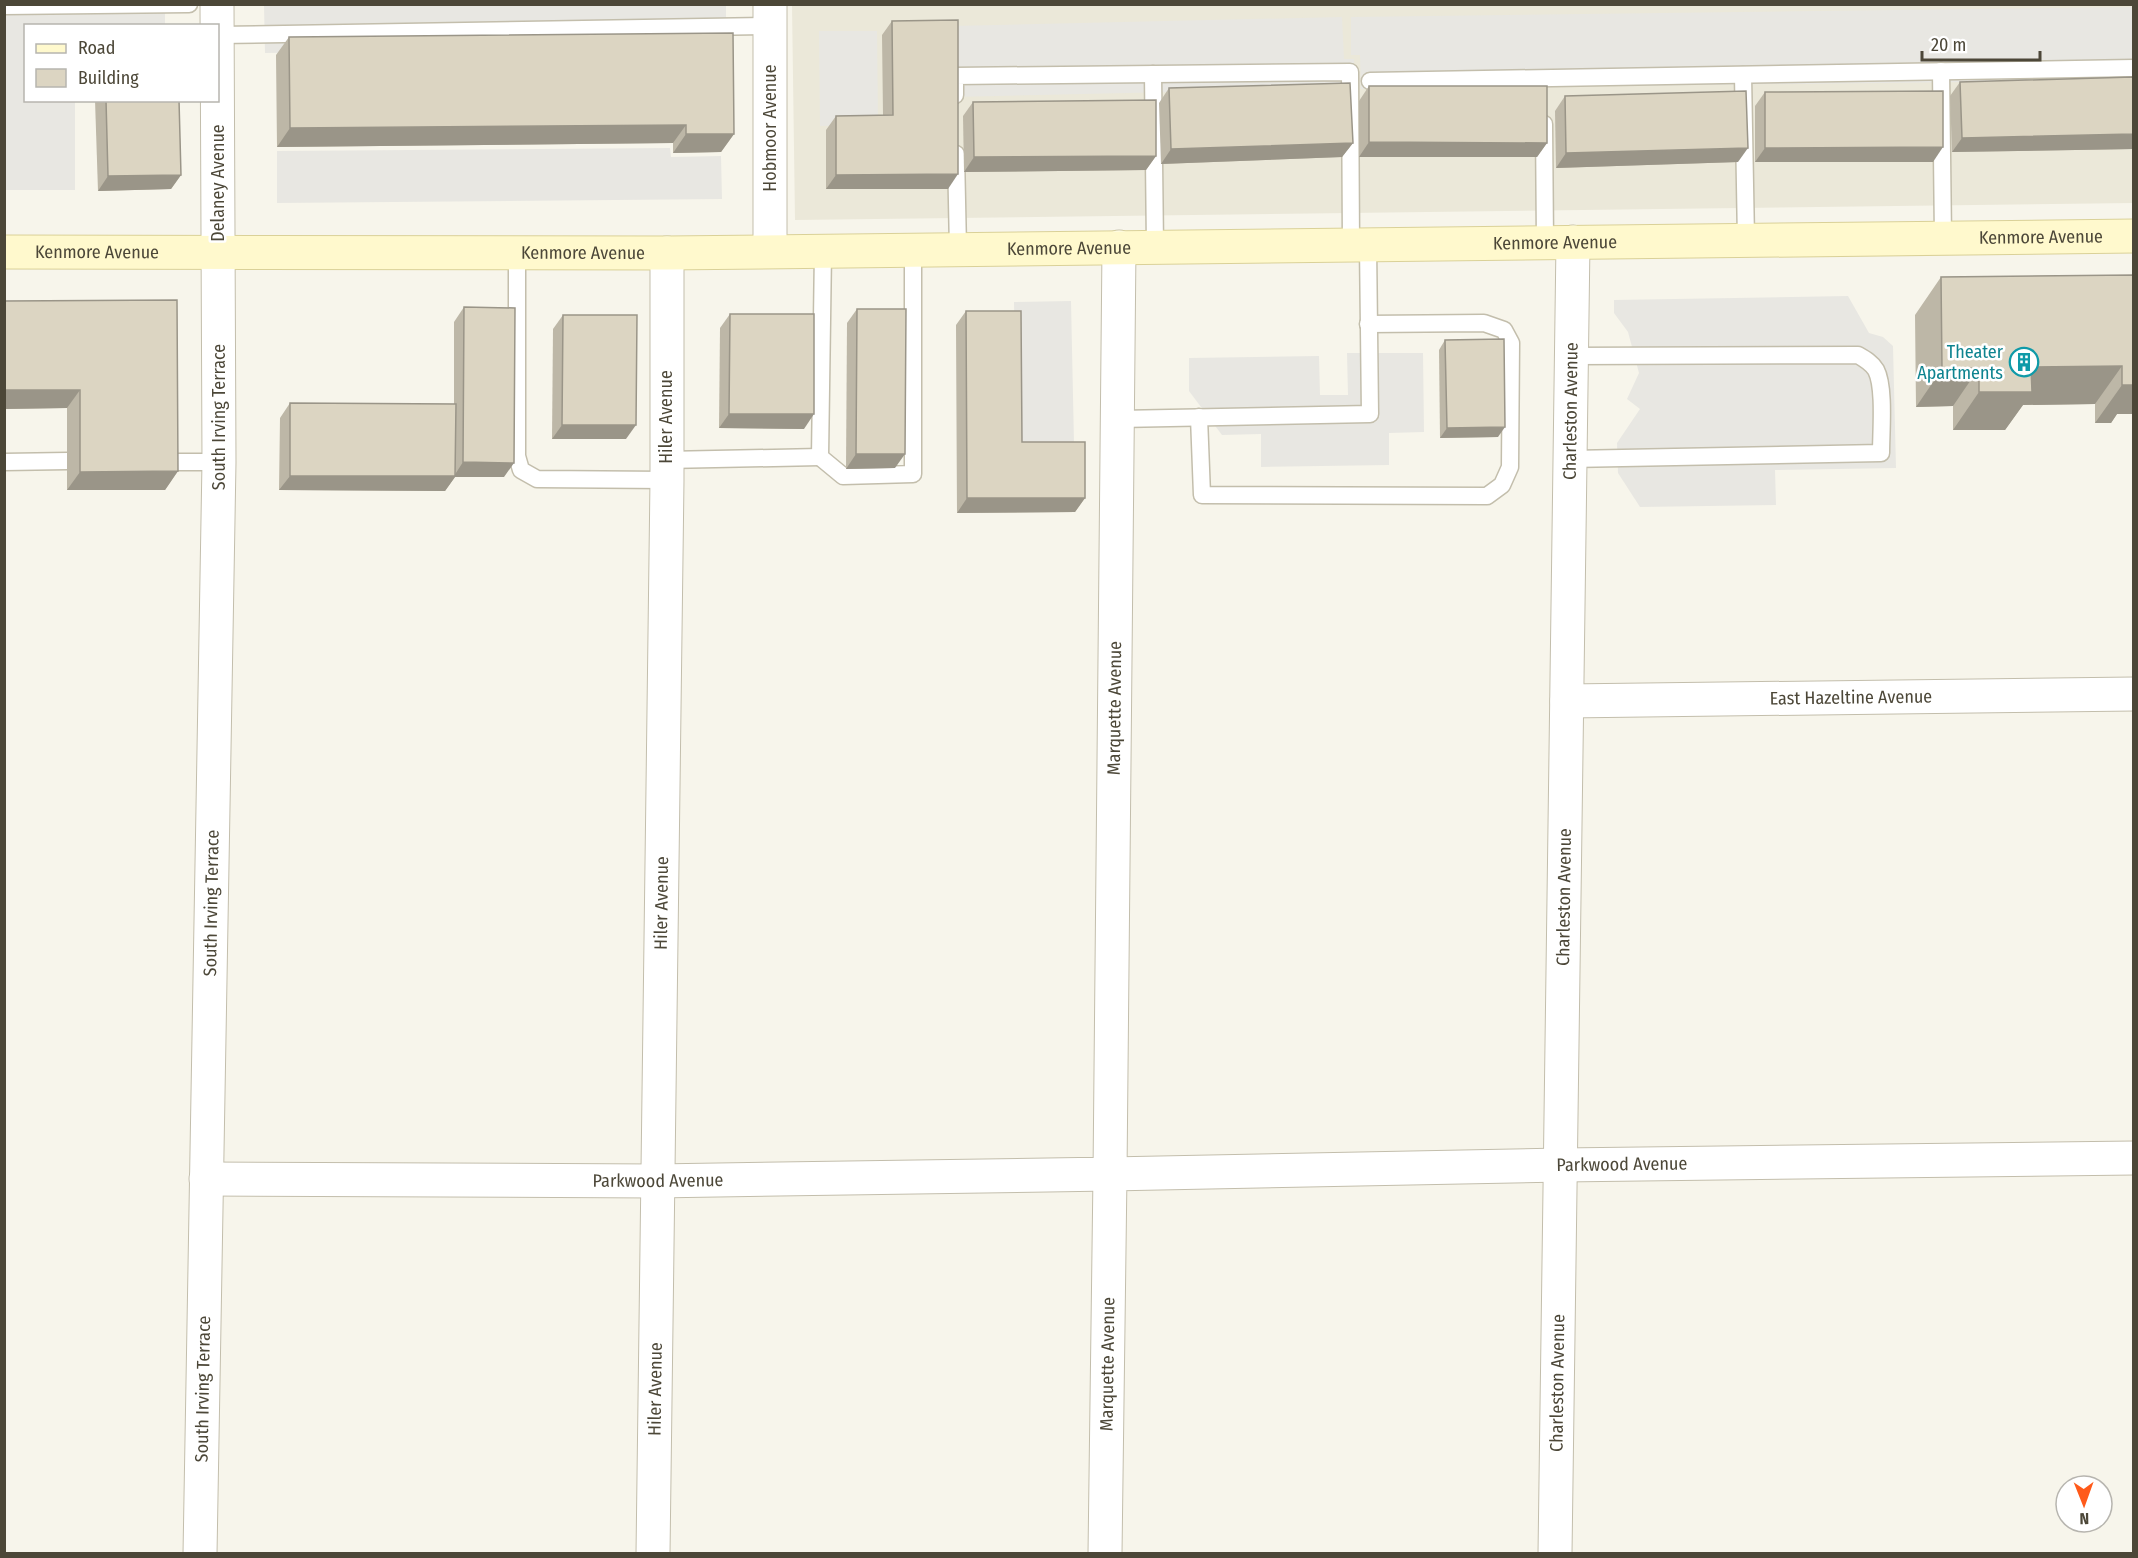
<svg xmlns="http://www.w3.org/2000/svg" width="2138" height="1558" font-family="'Fira Sans Condensed',sans-serif">
<style>
.residential{fill:#ebe8d9}
.parking{fill:#e8e7e2}
.lines{fill:none;stroke-linecap:round;stroke-linejoin:round}
.lane-casing{stroke:#c3beac;stroke-width:19}
.street-casing{stroke:#c3beac;stroke-width:35}
.secondary-casing{stroke:#dad198;stroke-width:35}
.lane{stroke:#fff;stroke-width:16}
.street{stroke:#fff;stroke-width:33}
.secondary{stroke:#fff9cd;stroke-width:33}
.wall{fill:#bdb7a7}
.shaded-wall{fill:#9a9588}
.building{fill:#dcd5c2;stroke:#9a9588;stroke-width:1.5}
.labels{text-anchor:middle;dominant-baseline:central;stroke-width:5;stroke-linejoin:round;paint-order:stroke}
.street-label{font-size:18px;fill:#4c4738;stroke:#fff}
.culture-label{font-size:18px;fill:#0d838f;stroke:#fff;text-anchor:end}
</style>
<rect width="100%" height="100%" fill="#f7f5eb"/>
<path class="residential" d="M792,5H2133V203L795,220Z"/>
<g class="parking">
<path d="M4,5H165V25L26,26V100L75,101V190H5Z"/>
<path d="M264,5H726V47L265,53Z"/>
<path d="M2133,7V80L1361,89L1360,55H1351V17Z"/>
<path d="M1342,17L1344,59H1354L1355,88L953,97L951,26Z"/>
<path d="M819,31H877L878,125L820,126Z"/>
<path d="M670,148L671,157L721,156L722,199L277,203V151Z"/>
<path d="M1848,296L1869,333L1883,337L1893,346L1896,468L1775,470L1776,505L1640,507L1618,473L1617,443L1640,409L1627,399L1639,373L1628,332L1614,313V300Z"/>
<path d="M1071,301L1074,444L1016,445L1014,302Z"/>
<path d="M1347,353H1423L1424,432L1389,433V465L1261,467V434L1222,435L1189,391V358L1319,356L1320,395H1348Z"/>
</g>
<g class="lines">
<g class="lane-casing">
<g id="lane">
<path d="M4,6L189,4"/>
<path d="M218,35L771,26"/>
<path d="M1941,71L1943,238"/>
<path d="M1153,74L1155,247"/>
<path d="M1743,75L1746,240"/>
<path d="M1370,81L2134,68"/>
<path d="M955,95V76L1350,72L1351,245"/>
<path d="M1544,124L1545,243"/>
<path d="M956,154L958,249"/>
<path d="M823,251L820,457L843,476L913,474V250"/>
<path d="M517,253V456L521,470L537,479L667,480"/>
<path d="M1199,417L1202,495L1487,496L1502,485L1510,467L1511,343L1504,330L1484,323L1368,324"/>
<path d="M1119,419L1370,414L1368,245"/>
<path d="M1570,459L1881,453C1881,432 1885,387 1876,370C1872,363 1865,359 1858,355L1571,356"/>
<path d="M666,460L820,457"/>
<path d="M4,462L68,461"/>
<path d="M166,462H219"/>
</g>
</g>
<g class="street-casing">
<g id="street">
<path d="M770,251V4"/>
<path id="s1" d="M1567,701L2134,694"/>
<path id="s2" d="M206,1179L656,1181L1110,1174L1119,247"/>
<path id="s3" d="M200,1554L219,462L217,4"/>
<path id="s4" d="M653,1554L667,480V253"/>
<path id="s5" d="M1105,1554L1110,1174L1562,1165L2134,1158"/>
<path id="s6" d="M1555,1554L1573,242"/>
</g>
</g>
<g class="secondary-casing">
<g id="secondary">
<path id="s7" d="M4,252L667,253L2134,236"/>
</g>
</g>
<use href="#lane" class="lane"/>
<use href="#street" class="street"/>
<use href="#secondary" class="secondary"/>
</g>
<g class="wall">
<path d="M892,21L948,189H826V130L836,116L883,115L882,35Z"/>
<path d="M289,37L734,134L721,152L673,153V143L277,147L276,55Z"/>
<path d="M1960,82L2133,149L1952,152L1950,96Z"/>
<path d="M1369,86L1547,143L1537,157H1359V101Z"/>
<path d="M1169,88L1353,143L1342,157L1161,164L1159,103Z"/>
<path d="M1765,92L1933,162H1755V106Z"/>
<path d="M1565,96L1738,162L1556,168L1555,111Z"/>
<path d="M95,100H179L181,175L171,189L98,191Z"/>
<path d="M973,102L1156,156L1146,170L964,172L963,116Z"/>
<path d="M2133,275V414H2117L2111,423H2095V404L2023,405L2005,430H1953V406L1916,407L1915,315L1941,277Z"/>
<path d="M4,301L178,471L165,490H67V408L4,409Z"/>
<path d="M464,307L504,477H455L445,491L279,490L280,418L290,403L454,404V322Z"/>
<path d="M857,309L895,468L846,469L847,323Z"/>
<path d="M966,311L1022,442L1085,498L1075,512L957,513L956,325Z"/>
<path d="M730,314L804,429L719,428L720,328Z"/>
<path d="M563,315L626,439H552L553,329Z"/>
<path d="M1445,340L1498,437L1440,438L1439,350Z"/>
</g>
<g class="shaded-wall">
<path d="M686,125L673,143L277,147L290,128Z"/>
<path d="M686,134H734L721,152L673,153Z"/>
<path d="M2133,134V149L1952,152L1962,138Z"/>
<path d="M1369,142L1547,143L1537,157H1359Z"/>
<path d="M1353,143L1342,157L1161,164L1171,149Z"/>
<path d="M1943,147L1933,162H1755L1765,148Z"/>
<path d="M1748,148L1738,162L1556,168L1566,153Z"/>
<path d="M1156,156L1146,170L964,172L974,157Z"/>
<path d="M958,174L948,189H826L836,175Z"/>
<path d="M181,175L171,189L98,191L108,176Z"/>
<path d="M2122,366L2095,404L2023,405L2005,430H1953L1979,392L2031,367Z"/>
<path d="M1979,368L1953,406L1916,407L1942,369Z"/>
<path d="M2133,381V414H2117L2111,423H2095L2122,385Z"/>
<path d="M4,390H80L67,408L4,409Z"/>
<path d="M729,414H814L804,429L719,428Z"/>
<path d="M562,425H636L626,439H552Z"/>
<path d="M1505,427L1498,437L1440,438L1447,428Z"/>
<path d="M856,454H905L895,468L846,469Z"/>
<path d="M463,462L514,463L504,477H455L445,491L279,490L290,476H454Z"/>
<path d="M178,471L165,490H67L80,472Z"/>
<path d="M967,498H1085L1075,512L957,513Z"/>
</g>
<g class="building">
<path d="M958,20V174L836,175V116L893,115L892,21Z"/>
<path d="M733,33L734,134H686V125L290,128L289,37Z"/>
<path d="M2133,77V134L1962,138L1960,82Z"/>
<path d="M1350,83L1353,143L1171,149L1169,88Z"/>
<path d="M1369,86H1547V143L1369,142Z"/>
<path d="M1746,91L1748,148L1566,153L1565,96Z"/>
<path d="M1943,91V147L1765,148V92Z"/>
<path d="M106,100H179L181,175L108,176Z"/>
<path d="M1156,100V156L974,157L973,102Z"/>
<path d="M2133,275V385H2122V366L2031,367L2032,392H1979V368L1942,369L1941,277Z"/>
<path d="M177,300L178,471L80,472V390H4V301Z"/>
<path d="M464,307L515,308L514,463L463,462Z"/>
<path d="M857,309H906L905,454H856Z"/>
<path d="M966,311H1021L1022,442H1085V498H967Z"/>
<path d="M730,314H814V414H729Z"/>
<path d="M563,315H637L636,425H562Z"/>
<path d="M1504,339L1505,427L1447,428L1445,340Z"/>
<path d="M290,403L456,404L455,476H290Z"/>
</g>
<defs>
<g id="building-ring" transform="scale(1.5)"><circle r="9.5" fill="#fff" stroke="#0f9aa8" stroke-width="1.5"/><path d="M-4-6H4V6H1V3H-1V6H-4ZM-2.5-4.3h1.7v1.8h-1.7ZM.8-4.3h1.7v1.8H.8ZM-2.5-1h1.7V.8h-1.7ZM.8-1h1.7V.8H.8Z" fill="#0f9aa8"/></g>
</defs>
<g fill-rule="evenodd">
<use href="#building-ring" x="2024" y="362"/>
</g>
<g class="labels">
<g class="street-label">
<text transform="translate(770 128) rotate(-90)">Hobmoor Avenue</text>
<text transform="translate(218 183) rotate(-90)">Delaney Avenue</text>
<text stroke="none"><textPath href="#s7" startOffset="2037">Kenmore Avenue</textPath></text>
<text stroke="none"><textPath href="#s7" startOffset="1551">Kenmore Avenue</textPath></text>
<text stroke="none"><textPath href="#s7" startOffset="1065">Kenmore Avenue</textPath></text>
<text stroke="none"><textPath href="#s7" startOffset="93">Kenmore Avenue</textPath></text>
<text stroke="none"><textPath href="#s7" startOffset="579">Kenmore Avenue</textPath></text>
<text stroke="none"><textPath href="#s6" startOffset="1143">Charleston Avenue</textPath></text>
<text transform="translate(219 417) rotate(-90)">South Irving Terrace</text>
<text transform="translate(666 417) rotate(-90)">Hiler Avenue</text>
<text stroke="none"><textPath href="#s1" startOffset="284">East Hazeltine Avenue</textPath></text>
<text stroke="none"><textPath href="#s2" startOffset="1370">Marquette Avenue</textPath></text>
<text stroke="none"><textPath href="#s6" startOffset="657">Charleston Avenue</textPath></text>
<text stroke="none"><textPath href="#s3" startOffset="651">South Irving Terrace</textPath></text>
<text stroke="none"><textPath href="#s4" startOffset="651">Hiler Avenue</textPath></text>
<text stroke="none"><textPath href="#s5" startOffset="892">Parkwood Avenue</textPath></text>
<text stroke="none"><textPath href="#s2" startOffset="452">Parkwood Avenue</textPath></text>
<text stroke="none"><textPath href="#s5" startOffset="190">Marquette Avenue</textPath></text>
<text stroke="none"><textPath href="#s6" startOffset="171">Charleston Avenue</textPath></text>
<text stroke="none"><textPath href="#s3" startOffset="165">South Irving Terrace</textPath></text>
<text stroke="none"><textPath href="#s4" startOffset="165">Hiler Avenue</textPath></text>
</g>
<g class="culture-label">
<text x="2003" y="352">Theater<tspan x="2003" dy="21">Apartments</tspan></text>
</g>
</g>
<rect width="2138" height="1558" fill="none" stroke="#4c4738" stroke-width="12"/>
<rect x="24" y="24" width="195" height="78" fill="#ffffff" stroke="#b7b5af" stroke-width="1.5"/>
<rect x="36" y="44" width="30" height="9" fill="#fff9cd" stroke="#b7b5af" stroke-width="1.5"/>
<text x="78" y="54" font-size="18" fill="#4c4738">Road</text>
<rect x="36" y="69" width="30" height="18" fill="#dcd5c2" stroke="#b7b5af" stroke-width="1.5"/>
<text x="78" y="84" font-size="18" fill="#4c4738">Building</text>
<g transform="translate(2084 1504) rotate(179)"><circle r="28" fill="#ffffff" stroke="#b7b5af" stroke-width="1.5"/>
<path d="M0-4.5L10 22L0 15L-10 22Z" fill="#ff5a1a"/>
<text y="-9" font-size="16" font-weight="bold" text-anchor="middle" fill="#4c4738">N</text>
</g>
<path d="M1922 51v9h118v-9" fill="none" stroke="#4c4738" stroke-width="3"/>
<text x="1931" y="51" font-size="18" fill="#4c4738" stroke="#ffffff" stroke-width="4.5" paint-order="stroke">20 m</text>
</svg>
